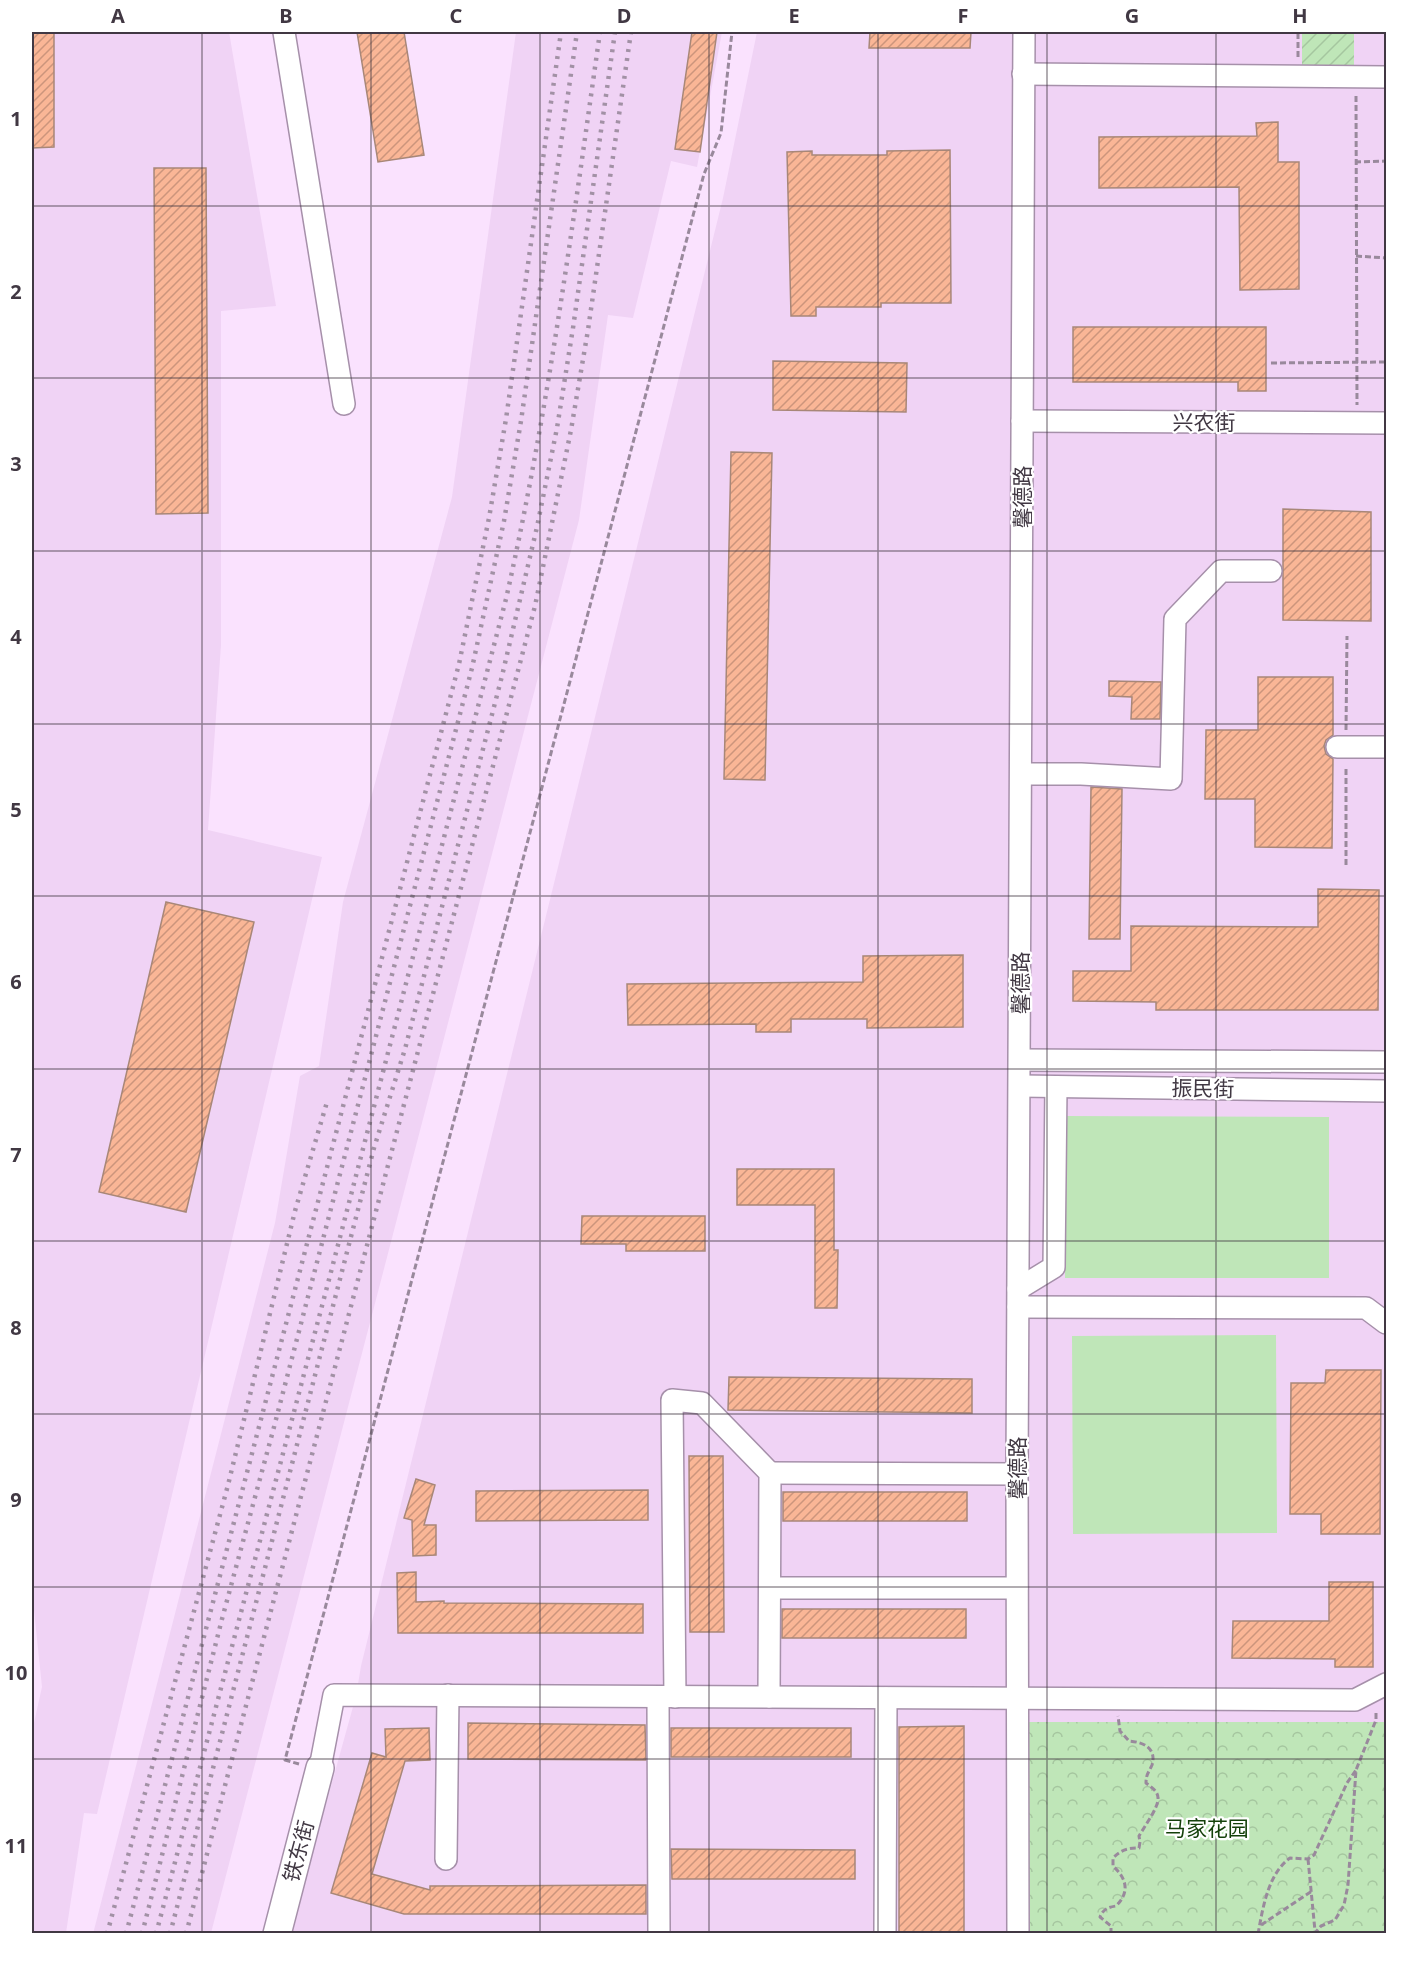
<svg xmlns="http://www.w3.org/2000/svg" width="1418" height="1965" font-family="'Noto Sans','Noto Sans SC',sans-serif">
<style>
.built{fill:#f0d3f5}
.park{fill:url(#park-crowns)}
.garden{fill:url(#garden-furrows)}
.pitch{fill:#bfe6b8}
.building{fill:url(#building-hatch);stroke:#a88778;stroke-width:1.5}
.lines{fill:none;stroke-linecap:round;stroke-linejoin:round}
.minor-casing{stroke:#a690aa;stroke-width:24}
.tertiary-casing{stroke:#a690aa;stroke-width:30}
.path{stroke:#99899c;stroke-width:3;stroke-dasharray:6 3;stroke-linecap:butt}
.minor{stroke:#fff;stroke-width:21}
.tertiary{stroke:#fff;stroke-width:27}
.rail{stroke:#a291a5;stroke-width:4.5;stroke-dasharray:3 6;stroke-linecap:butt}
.grid{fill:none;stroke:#413843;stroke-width:1.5;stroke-opacity:0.55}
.labels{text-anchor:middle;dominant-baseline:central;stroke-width:4.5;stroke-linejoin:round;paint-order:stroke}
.street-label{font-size:21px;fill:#413843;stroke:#fff}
.park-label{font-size:21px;fill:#14410a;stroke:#fff}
.neatline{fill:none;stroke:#413843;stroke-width:2}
.grid-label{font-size:20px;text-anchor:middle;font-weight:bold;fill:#413843}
</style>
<defs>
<pattern id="park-crowns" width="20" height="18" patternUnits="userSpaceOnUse" patternTransform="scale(1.5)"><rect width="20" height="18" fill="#bfe6b8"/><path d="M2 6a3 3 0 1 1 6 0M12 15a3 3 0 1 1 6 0" fill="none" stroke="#a5c69f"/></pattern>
<pattern id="garden-furrows" width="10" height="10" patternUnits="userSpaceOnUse" patternTransform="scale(1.5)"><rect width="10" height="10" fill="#bfe6b8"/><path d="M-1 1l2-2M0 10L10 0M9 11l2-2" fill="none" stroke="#a5c69f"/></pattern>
<pattern id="building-hatch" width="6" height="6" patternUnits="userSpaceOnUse" patternTransform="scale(1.5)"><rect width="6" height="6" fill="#fab696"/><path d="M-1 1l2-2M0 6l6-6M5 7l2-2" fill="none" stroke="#cc957c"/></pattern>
</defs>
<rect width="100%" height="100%" fill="#fae2fe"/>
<g class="built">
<path d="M32,32H229L276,306L221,311V645L208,830L322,857L97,1814L84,1813L66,1933L32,1934V1732L42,1687L32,1591Z"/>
<path d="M516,32H722L697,167L671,161L633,318L608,315L579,520L211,1933L93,1934L275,1223L300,1076L319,1066L343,902L452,497Z"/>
<path d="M757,32H1386V1933L290,1934L356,1696L361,1666L723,198Z"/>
</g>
<path class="park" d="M1026,1722H1386V1933H1030Z"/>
<rect class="garden" x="1302" y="32" width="52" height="39"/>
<g class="pitch">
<path d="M1065,1116L1329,1117V1278H1065Z"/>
<path d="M1276,1335L1277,1533L1073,1534L1072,1336Z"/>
</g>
<g class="building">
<path d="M32,32H54V147L32,148Z"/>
<path d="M357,32H404L424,155L378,162Z"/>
<path d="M692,32H717L700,152L675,149Z"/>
<path d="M870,32H971L970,48H869Z"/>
<path d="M1278,122V162H1299V289L1240,290L1239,187L1099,188V137L1257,136L1256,123Z"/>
<path d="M950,150L951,303H881V307H816V316H791L787,152L812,151V155H887V151Z"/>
<path d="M154,168H206L208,513L156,514Z"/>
<path d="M1073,327H1266V391H1238V382H1073Z"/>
<path d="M773,361L907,363L906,412L773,410Z"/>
<path d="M731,452L772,453L765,780L724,779Z"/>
<path d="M1283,509L1371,512V621L1283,620Z"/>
<path d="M1258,677H1333V735L1326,740L1324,746L1326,754L1333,759L1332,848L1255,847V799H1205L1206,730H1258Z"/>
<path d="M1109,681L1161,682L1160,719H1131L1132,697L1109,696Z"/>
<path d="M1091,787L1122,789L1120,939H1089Z"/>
<path d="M1318,889L1379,890L1378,1010H1156V1002L1073,1001V971H1131V926L1318,927Z"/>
<path d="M166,902L254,922L186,1212L99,1192Z"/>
<path d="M963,955V1027L867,1028V1019H791V1032H756V1024L628,1025L627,984L863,982V956Z"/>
<path d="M737,1169H834V1250H838L837,1308H815V1205H737Z"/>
<path d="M582,1216H705V1251H626V1244H581Z"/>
<path d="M1326,1370H1381L1380,1534H1321V1514H1290L1291,1383H1325Z"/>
<path d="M729,1377L972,1379V1413L728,1410Z"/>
<path d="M689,1456H723L724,1632H690Z"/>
<path d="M416,1479L435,1485L424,1525H436V1555L413,1556L412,1520L404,1518Z"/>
<path d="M648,1490V1520L476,1521V1491Z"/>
<rect x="783" y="1492" width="184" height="29"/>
<path d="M416,1572V1602L444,1601V1603L643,1604V1633H398L397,1573Z"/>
<path d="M1329,1582H1373V1667H1335V1659L1232,1658L1233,1621H1329Z"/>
<rect x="782" y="1609" width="184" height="29"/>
<path d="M468,1723L645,1725L646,1760L468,1759Z"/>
<path d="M964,1726V1934H899V1727Z"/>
<path d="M429,1728L430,1760L405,1761L372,1874L430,1890V1886L646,1885V1914H404L331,1893L372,1753L386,1757L385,1729Z"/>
<rect x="671" y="1728" width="180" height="29"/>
<path d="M671,1849L855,1850V1879H672Z"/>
</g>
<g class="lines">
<g class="minor-casing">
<g id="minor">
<path d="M284,32L344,404"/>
<path d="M1023,74L1386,77"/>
<path d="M1022,421L1386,423"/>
<path d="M1337,747H1386"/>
<path d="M1021,774H1081L1171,779L1175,619L1221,571H1271"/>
<path d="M1020,1060L1386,1062"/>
<path d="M1020,1086L1386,1091"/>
<path d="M1018,1289L1054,1267L1056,1087"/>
<path d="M1018,1307L1366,1308L1386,1323"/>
<path d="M770,1473L1017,1474"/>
<path d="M770,1588H1017"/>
<path d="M658,1697L659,1934"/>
<path d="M675,1697L672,1400L702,1403L770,1473L769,1697"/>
<path d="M320,1768L334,1695L1355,1700L1386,1684"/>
<path d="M446,1859L448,1695"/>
<path d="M885,1934L886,1698"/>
<path d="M1018,1934L1017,1474L1024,32"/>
</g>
</g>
<g class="tertiary-casing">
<path id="tertiary" d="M277,1934L320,1768"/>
</g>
<g class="path">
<path d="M1298,57V32"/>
<path d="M1356,96L1357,405"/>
<path d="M1355,162L1386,161"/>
<path d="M1356,256L1386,258"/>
<path d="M1271,363L1386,362"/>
<path d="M1346,730L1347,636"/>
<path d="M1346,865V767"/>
<path d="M299,1764L285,1760L704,174L721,133L732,32"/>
<path d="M1308,1859L1315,1931"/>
<path d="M1261,1925L1312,1891"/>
<path d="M1111,1934V1926L1100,1917C1103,1909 1109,1907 1116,1906C1130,1892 1127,1879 1113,1866V1858C1121,1850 1127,1848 1139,1848L1140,1842L1139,1836C1144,1827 1159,1807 1158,1798C1158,1791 1151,1787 1146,1783C1146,1774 1149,1772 1152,1765C1157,1748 1143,1742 1129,1741L1120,1731L1118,1716"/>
<path d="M1258,1934C1263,1907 1268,1874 1290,1858L1308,1859L1314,1855L1347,1783L1356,1770"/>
<path d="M1314,1934L1321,1926L1335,1920L1344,1905L1348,1885L1356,1770L1376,1720V1712"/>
</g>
<use href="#minor" class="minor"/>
<use href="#tertiary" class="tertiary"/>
<g class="rail">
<path d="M107,1934L228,1485L295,1211L327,1102"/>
<path d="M126,1934L459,664L489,518L506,419L561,32"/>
<path d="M142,1934L222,1619L274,1427L472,668L504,521L521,421L577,32"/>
<path d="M156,1934L332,1268L506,599C548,412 573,222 600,32"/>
<path d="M170,1934L374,1148L405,1049L502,676L537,527L557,428L573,328L615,32"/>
<path d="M186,1934L535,606L571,430L588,330L631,32"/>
</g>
</g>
<path class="grid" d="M202,32V1934M371,32V1934M540,32V1934M709,32V1934M878,32V1934M1047,32V1934M1216,32V1934M32,206H1386M32,378H1386M32,551H1386M32,724H1386M32,896H1386M32,1069H1386M32,1241H1386M32,1414H1386M32,1587H1386M32,1759H1386"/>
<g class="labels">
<g class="street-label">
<text x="1204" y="422">兴农街</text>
<text transform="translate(1022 497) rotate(-90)">馨德路</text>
<text transform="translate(1020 983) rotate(-90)">馨德路</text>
<text transform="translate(1203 1088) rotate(1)">振民街</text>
<text transform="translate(1017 1468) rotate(-90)">馨德路</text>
<text transform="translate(298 1851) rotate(-75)">铁东街</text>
</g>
<g class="park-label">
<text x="1207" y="1828">马家花园</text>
</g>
</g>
<rect width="1418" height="1965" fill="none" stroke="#ffffff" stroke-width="66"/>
<rect x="33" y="33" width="1352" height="1899" class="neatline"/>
<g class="grid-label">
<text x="118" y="23">A</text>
<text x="286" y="23">B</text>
<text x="456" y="23">C</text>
<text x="624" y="23">D</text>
<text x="794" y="23">E</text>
<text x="963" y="23">F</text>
<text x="1132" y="23">G</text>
<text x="1300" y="23">H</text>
<text x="16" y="126">1</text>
<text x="16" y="299">2</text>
<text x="16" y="471">3</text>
<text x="16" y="644">4</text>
<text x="16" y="817">5</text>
<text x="16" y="989">6</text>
<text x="16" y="1162">7</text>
<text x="16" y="1335">8</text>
<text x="16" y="1507">9</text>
<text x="16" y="1680">10</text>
<text x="16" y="1853">11</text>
</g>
</svg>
